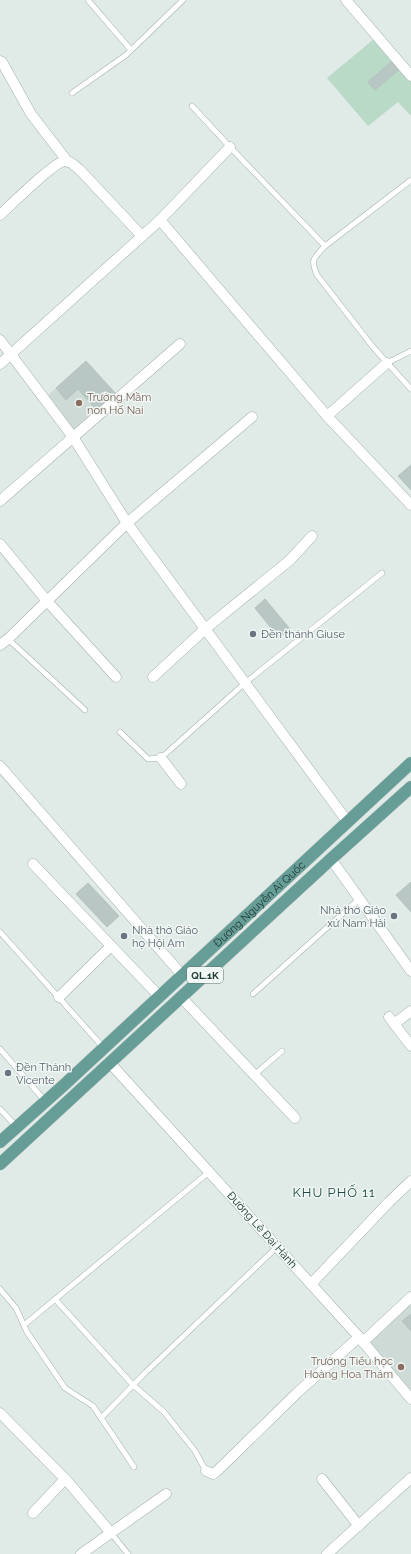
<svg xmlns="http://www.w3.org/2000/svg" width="411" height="1554" font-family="Raleway,sans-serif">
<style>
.built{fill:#cedad6}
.green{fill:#b9dac7}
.building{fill:#b8c7c3;stroke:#b3c3be}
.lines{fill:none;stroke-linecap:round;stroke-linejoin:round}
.lane-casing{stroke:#a3b1ae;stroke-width:6}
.street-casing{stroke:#a3b1ae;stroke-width:11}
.primary-casing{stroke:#bcc4c3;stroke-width:13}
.lane{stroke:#fff;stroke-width:5}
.street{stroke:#fff;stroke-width:10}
.primary{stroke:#669d97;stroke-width:12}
.education-dot{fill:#8d6e63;stroke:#f0f7f4;stroke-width:1.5}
.worship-dot{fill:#6b7280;stroke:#f0f7f4;stroke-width:1.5}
.labels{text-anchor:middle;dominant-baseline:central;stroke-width:3;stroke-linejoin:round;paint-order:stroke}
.shield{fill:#f0f7f4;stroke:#5f726f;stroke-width:1}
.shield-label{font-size:10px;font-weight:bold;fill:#213936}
.education-label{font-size:11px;fill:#785e54;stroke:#f0f7f4;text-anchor:start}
.worship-label{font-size:11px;fill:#5b616d;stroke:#f0f7f4;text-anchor:start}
.street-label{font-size:11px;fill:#213936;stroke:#f0f7f4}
.quarter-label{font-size:13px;letter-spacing:1px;fill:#1f4a45;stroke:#f0f7f4}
</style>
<rect width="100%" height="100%" fill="#e0eae7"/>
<g class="built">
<path d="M86,361L116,394L74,431L47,396Z"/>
<path d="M411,1303V1392L369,1342Z"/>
</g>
<path class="green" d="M374,39L411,81V116L398,102L368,126L327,78Z"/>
<g class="building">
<path d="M393,60L400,69L375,90L368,82Z"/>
<path d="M86,361L116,394L97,410L78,389L66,400L56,388Z"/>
<path d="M411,465V490L398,476Z"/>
<path d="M265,599L290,629L279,638L255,608Z"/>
<path d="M411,882V912L396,895Z"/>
<path d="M88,883L119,916L107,927L76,894Z"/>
<path d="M411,1314V1331L402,1321Z"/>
</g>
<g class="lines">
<g class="lane-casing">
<g id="lane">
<path d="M88,0L131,50"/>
<path d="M72,93L126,55L183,0"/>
<path d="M192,106L230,147L325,246"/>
<path d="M411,180L325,246C314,258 310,259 317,275L373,347L411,389"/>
<path d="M387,363L411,351"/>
<path d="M8,639L85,710"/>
<path d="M120,732L148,759L161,758L245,683L382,573"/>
<path d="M0,932L103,1047"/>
<path d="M253,994L359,899"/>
<path d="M0,1049L45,1101"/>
<path d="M254,1075L282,1051"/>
<path d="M0,1109L16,1126"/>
<path d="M0,1289L16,1308L27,1332L65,1388L93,1406L134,1467"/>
<path d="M55,1299L133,1385L164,1412L195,1451L206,1471"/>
<path d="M24,1325L209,1172"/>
<path d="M101,1418L146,1372L277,1247"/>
<path d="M111,1533L128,1554"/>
</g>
</g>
<g class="street-casing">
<g id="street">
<path d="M346,0L411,76"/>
<path d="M0,61L2,62L31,114L68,162"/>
<path d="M0,215C11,205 52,164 64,161C70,160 75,166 80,170L142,236"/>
<path d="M160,220L327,416L411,505"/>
<path d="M0,340L73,437L127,523L347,821"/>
<path d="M0,364L160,220L230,147"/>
<path d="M327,416L387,363"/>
<path d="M0,501L180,344"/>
<path d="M0,544L47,601L116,677"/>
<path d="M0,645L8,639L127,523L252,417"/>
<path d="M153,677L205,629L290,560L312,536"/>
<path d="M161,758L181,784"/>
<path d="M0,766L182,975"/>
<path d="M331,859L411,971"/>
<path d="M33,864L159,996"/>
<path d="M59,997L111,946"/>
<path d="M181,997L295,1118"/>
<path d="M389,1017L411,1046"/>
<path d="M394,1024L411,1011"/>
<path d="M110,1063L359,1337L411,1399"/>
<path d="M311,1284L389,1202L411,1181"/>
<path d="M363,1342L411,1297"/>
<path d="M0,1413L69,1483L111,1533"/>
<path d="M206,1471L213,1474L216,1472L297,1393L359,1337"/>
<path d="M322,1479L359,1526"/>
<path d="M33,1513L65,1479"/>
<path d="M81,1554L166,1494"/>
<path d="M327,1554L411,1478"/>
</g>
</g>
<g class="primary-casing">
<g id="primary">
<path id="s1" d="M0,1142L64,1085L411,763"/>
<path d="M0,1164L331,859L411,787"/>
</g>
</g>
<use href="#lane" class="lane"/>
<use href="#street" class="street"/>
<use href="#primary" class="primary"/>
</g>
<g class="education-dot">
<circle cx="79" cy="403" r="4"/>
<circle cx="401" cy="1367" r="4"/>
</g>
<g class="worship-dot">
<circle cx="253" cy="634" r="4"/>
<circle cx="394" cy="916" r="4"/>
<circle cx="124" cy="936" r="4"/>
<circle cx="8" cy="1073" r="4"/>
</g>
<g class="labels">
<rect class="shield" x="187" y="967" width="36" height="16" rx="3"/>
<g class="shield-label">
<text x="205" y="975">QL.1K</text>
</g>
<g class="education-label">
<text x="87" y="397">Trường Mầm<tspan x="87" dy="13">non Hố Nai</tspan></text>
<text x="393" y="1361" text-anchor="end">Trường Tiểu học<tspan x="393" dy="13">Hoàng Hoa Thám</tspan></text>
</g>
<g class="worship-label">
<text x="261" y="634">Đền thánh Giuse</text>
<text x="386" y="910" text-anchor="end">Nhà thờ Giáo<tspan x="386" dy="13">xứ Nam Hải</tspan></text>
<text x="132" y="930">Nhà thờ Giáo<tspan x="132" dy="13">họ Hội Am</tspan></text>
<text x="16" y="1067">Đền Thánh<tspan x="16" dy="13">Vicente</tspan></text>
</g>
<g class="street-label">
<text stroke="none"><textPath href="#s1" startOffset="352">Đường Nguyễn Ái Quốc</textPath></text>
<text transform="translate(262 1230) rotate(48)">Đường Lê Đại Hành</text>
</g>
<g class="quarter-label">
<text x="334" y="1192">KHU PHỐ 11</text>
</g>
</g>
</svg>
